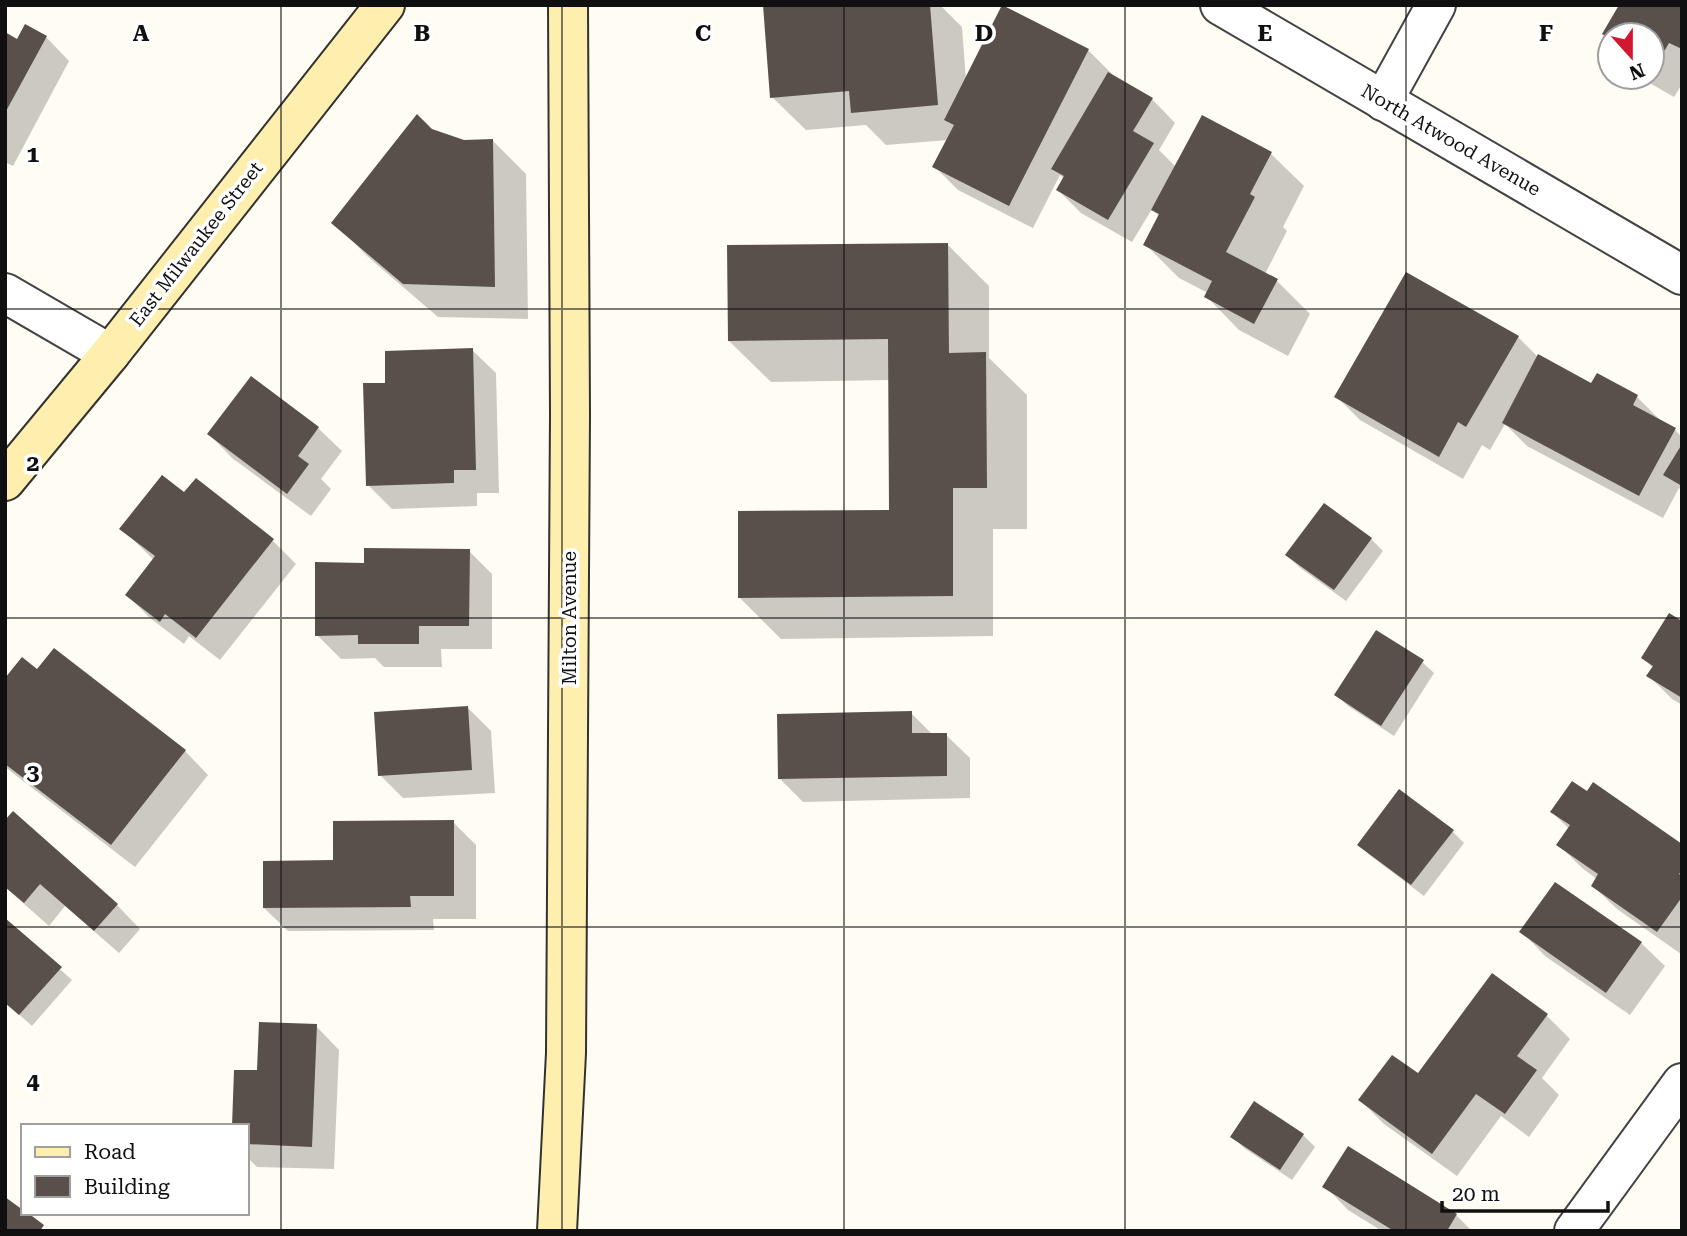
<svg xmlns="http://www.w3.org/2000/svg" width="1687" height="1236" font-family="'Roboto Serif',serif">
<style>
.shadow{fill:#0003}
.building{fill:#5a504b}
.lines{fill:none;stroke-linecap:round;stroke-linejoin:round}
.minor-casing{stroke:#434343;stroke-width:42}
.secondary-casing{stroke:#323232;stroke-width:42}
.minor{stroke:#fff;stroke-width:38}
.secondary{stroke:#ffefae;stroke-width:38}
.grid{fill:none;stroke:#101010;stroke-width:2;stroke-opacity:0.55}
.labels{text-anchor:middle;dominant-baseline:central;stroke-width:7;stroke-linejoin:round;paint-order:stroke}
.street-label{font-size:19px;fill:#101010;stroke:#fff}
.grid-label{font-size:23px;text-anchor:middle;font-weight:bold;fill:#101010;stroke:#fff;stroke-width:7;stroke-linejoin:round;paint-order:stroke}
</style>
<rect width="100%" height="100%" fill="#fffcf3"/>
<g class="shadow">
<path d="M765,5H940L962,27L966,80L1088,50L1112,74L1111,75L1152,99L1175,123L1159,150L1176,167L1270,153L1304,186L1283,227L1287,231L1265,274L1277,281L1310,314L1288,356L1239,330L1206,296L1208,293L1179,278L1145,244L1160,217L1152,209L1132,242L1081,213L1058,190L1064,179L1060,175L1033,228L958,190L934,166L948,140L886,145L866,125L806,130L772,97Z"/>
<path d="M1682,5V84L1674,97L1639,77H1652V35H1610V40L1605,34Z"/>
<path d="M5,34L17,41L46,37L69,61L13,166L5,162Z"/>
<path d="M431,131L463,142L492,140L526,174L528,319L438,317L367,256L334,222Z"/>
<path d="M948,245L989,286V358L1027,395V529H993V636L781,639L740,598L891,512L890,380L771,382L729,341Z"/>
<path d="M1518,337L1538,357L1592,386L1637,397L1660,420L1675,430L1682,437V491L1679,488L1663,518L1527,446L1505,424L1490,450L1482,445L1463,479L1360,420L1336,396Z"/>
<path d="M472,350L496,373L499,493H477V506L392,509L368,485L387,384Z"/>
<path d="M251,378L318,428L342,451L321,479L331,489L311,516L232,458L209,434Z"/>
<path d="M196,481L273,541L296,564L220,660L189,636L184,644L150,618L127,595L154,560L122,529L185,495Z"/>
<path d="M1371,539L1383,551L1346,601L1299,567L1287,555Z"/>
<path d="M469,551L492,574V649H441L442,667H384L375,658L341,659L317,635L365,564Z"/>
<path d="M1682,623V705L1672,699L1649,676L1653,668L1643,658Z"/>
<path d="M1422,662L1434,673L1394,736L1348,706L1336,694Z"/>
<path d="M38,671L185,751L208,775L135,867L5,767V681Z"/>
<path d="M468,708L491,731L495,793L403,798L380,775Z"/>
<path d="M911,713L933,735H946L970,758V798L803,802L779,778Z"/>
<path d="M1552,812L1682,846L1681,954L1617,909L1593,886L1597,879L1582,868L1558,844L1569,829Z"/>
<path d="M13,814L117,905L140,929L119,953L65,906L49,926L5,887Z"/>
<path d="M453,822L476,845V919H433L434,930L288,931L264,908Z"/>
<path d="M1453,832L1464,843L1424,896L1371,856L1359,845Z"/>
<path d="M5,920L72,980L32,1026L5,1002Z"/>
<path d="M1522,932L1641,943L1665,966L1630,1015L1545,956Z"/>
<path d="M1546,1015L1570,1039L1542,1078L1559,1095L1529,1137L1501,1116L1457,1176L1384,1124L1360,1100Z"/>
<path d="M316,1026L339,1050L334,1169L257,1167L247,1157V1126Z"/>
<path d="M1255,1103L1303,1135L1315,1147L1292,1180L1244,1148L1232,1136Z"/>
<path d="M1348,1148L1456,1215L1472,1231H1382L1348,1210L1325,1186Z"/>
</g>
<g class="building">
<path d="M763,5H930L938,105L851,113L849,91L770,98Z"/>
<path d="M1002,5L1089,49L1009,206L932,167L954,125L944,120Z"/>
<path d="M1619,5H1682V49L1669,43L1652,72V35H1610V39L1602,34Z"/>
<path d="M25,24L47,36L5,113V32L17,39Z"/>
<path d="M1108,72L1153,98L1133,131L1154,143L1108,220L1056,190L1064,176L1051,169Z"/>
<path d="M417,114L432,129L464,140L493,139L495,287L403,284L331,223Z"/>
<path d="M1202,115L1272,152L1250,194L1255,197L1226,252L1278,279L1254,324L1204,297L1212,281L1143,245L1159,214L1151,210Z"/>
<path d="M948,243L949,353L986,352L987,488H953V596L738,598V511L889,510L888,339L728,341L727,245Z"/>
<path d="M1406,272L1519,336L1466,427L1458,422L1439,457L1334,397Z"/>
<path d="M473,348L476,470H454V483L366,486L363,383H385V351Z"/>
<path d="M1538,354L1591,383L1597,373L1638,395L1633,405L1676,428L1639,496L1502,423Z"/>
<path d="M251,376L319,427L298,456L309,464L287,494L207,434Z"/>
<path d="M1682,444V486L1663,475Z"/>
<path d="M162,475L184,492L196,478L274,539L196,638L165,614L160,622L125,595L155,556L119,529Z"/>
<path d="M1324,503L1372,538L1334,590L1285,555Z"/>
<path d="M364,548L470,549L469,626H419V644H358V635L315,636V562L364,563Z"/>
<path d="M1669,613L1682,621V698L1646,676L1653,666L1641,658Z"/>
<path d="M1376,630L1424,660L1381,726L1334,695Z"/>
<path d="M54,648L186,750L111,845L5,764V678L22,657L37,669Z"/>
<path d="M468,706L472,770L378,776L374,712Z"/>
<path d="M912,711V733H947V776L778,779L777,714Z"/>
<path d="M1572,781L1587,791L1593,782L1682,844V870L1679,874L1682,876V897L1657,932L1591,886L1598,874L1556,845L1570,825L1550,812Z"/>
<path d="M1399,789L1454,830L1411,885L1357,845Z"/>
<path d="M13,811L118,904L94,931L40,884L24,903L5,887V820Z"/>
<path d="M454,820V896H410L411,907L263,908V861L333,860V821Z"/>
<path d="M1555,882L1642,942L1606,993L1519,932Z"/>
<path d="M5,918L62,967L19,1015L5,1003Z"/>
<path d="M1492,973L1548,1014L1517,1056L1537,1070L1505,1114L1476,1094L1432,1154L1358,1100L1392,1055L1418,1073Z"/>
<path d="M259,1022L317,1024L312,1147L247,1144V1126H232L234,1070H257Z"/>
<path d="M1254,1101L1304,1134L1280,1170L1230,1137Z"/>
<path d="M1348,1146L1457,1214L1447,1231H1394L1322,1187Z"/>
<path d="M5,1197L23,1210V1213H28L44,1225L40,1231H5Z"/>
</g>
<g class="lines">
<g class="minor-casing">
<g id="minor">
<path d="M1220,5L1682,275"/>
<path d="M1383,101L1436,5"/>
<path d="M5,293L110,354"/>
<path d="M1574,1231L1682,1083"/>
</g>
</g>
<g class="secondary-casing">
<g id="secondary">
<path d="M5,481L110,354L385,5"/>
<path d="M557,1231L566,1053L570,415L568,5"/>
</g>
</g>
<use href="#minor" class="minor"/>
<use href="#secondary" class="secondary"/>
</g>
<path class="grid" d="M281,5V1231M562,5V1231M844,5V1231M1125,5V1231M1406,5V1231M5,309H1682M5,618H1682M5,927H1682"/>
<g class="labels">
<g class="street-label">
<text transform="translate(1451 140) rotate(30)">North Atwood Avenue</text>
<text transform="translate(196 244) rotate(-52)">East Milwaukee Street</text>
<text transform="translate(569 618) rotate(-90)">Milton Avenue</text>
</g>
</g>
<g class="grid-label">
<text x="141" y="41">A</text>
<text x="422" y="41">B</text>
<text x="703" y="41">C</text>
<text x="984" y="41">D</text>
<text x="1265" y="41">E</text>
<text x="1546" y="41">F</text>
<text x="33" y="162">1</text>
<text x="33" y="471">2</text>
<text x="33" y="780">3</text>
<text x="33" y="1089">4</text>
</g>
<rect width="1687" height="1236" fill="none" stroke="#101010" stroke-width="14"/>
<rect x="21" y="1124" width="228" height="91" fill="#ffffff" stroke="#9f9f9f" stroke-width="2"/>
<rect x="35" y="1147" width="35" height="10" fill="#ffefae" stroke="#9f9f9f" stroke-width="2"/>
<text x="84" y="1159" font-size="21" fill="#101010">Road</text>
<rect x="35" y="1176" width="35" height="21" fill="#5a504b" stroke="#9f9f9f" stroke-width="2"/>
<text x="84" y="1194" font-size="21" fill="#101010">Building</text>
<g transform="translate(1631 56) rotate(159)"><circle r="33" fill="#ffffff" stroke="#9f9f9f" stroke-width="2"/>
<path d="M0-5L12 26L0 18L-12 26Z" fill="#d11830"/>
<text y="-10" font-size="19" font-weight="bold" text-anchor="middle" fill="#101010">N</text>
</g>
<path d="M1442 1201v10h166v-10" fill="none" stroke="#101010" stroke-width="3.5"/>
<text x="1452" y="1201" font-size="21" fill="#101010" stroke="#ffffff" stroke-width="5" paint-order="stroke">20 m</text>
</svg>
